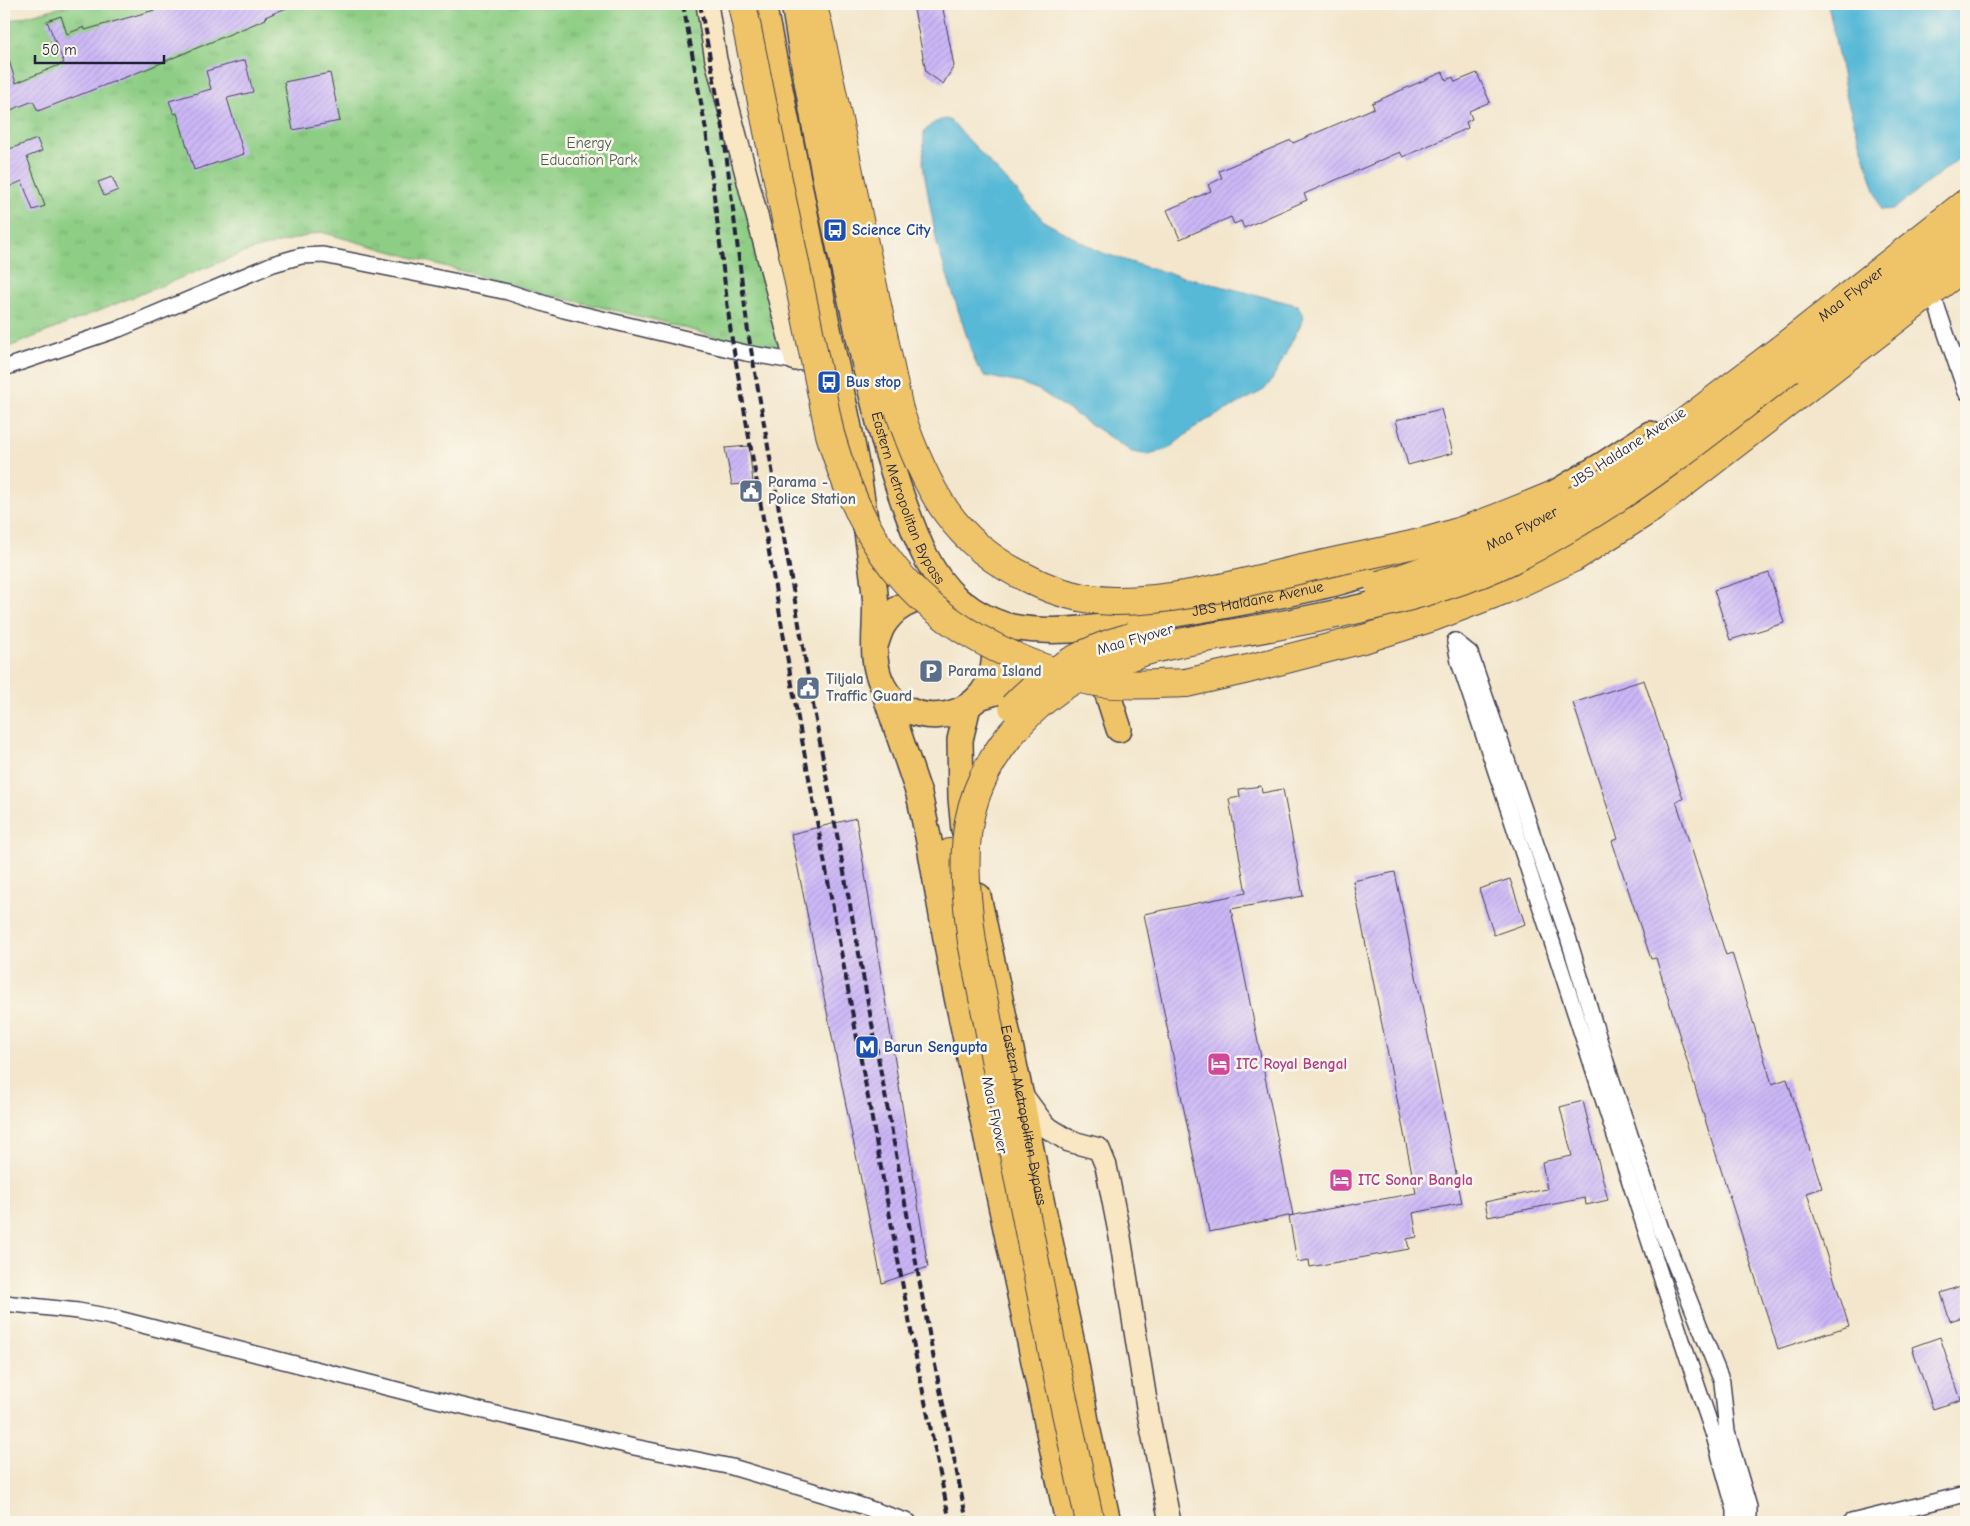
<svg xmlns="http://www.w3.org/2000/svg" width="1970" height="1526" font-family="'Comic Neue',sans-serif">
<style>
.park{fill:url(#park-tufts);stroke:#587860}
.water{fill:#59b9d7;stroke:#3e6e89}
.building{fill:url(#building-hatch)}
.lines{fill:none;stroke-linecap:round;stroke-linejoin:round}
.street-casing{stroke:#413f51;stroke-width:18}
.secondary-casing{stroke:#413f51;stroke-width:24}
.primary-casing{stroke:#413f51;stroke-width:28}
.highway-casing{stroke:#413f51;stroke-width:30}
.street{stroke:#fff;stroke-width:15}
.secondary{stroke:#f9e7c3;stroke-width:21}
.primary{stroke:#efc469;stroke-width:25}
.highway{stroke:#efc469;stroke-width:28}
.rail{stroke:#22223b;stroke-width:4;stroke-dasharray:8 4;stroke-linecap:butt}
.highway-bridge-casing{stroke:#413f51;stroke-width:30;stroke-linecap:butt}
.highway-bridge{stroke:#efc469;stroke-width:28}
.labels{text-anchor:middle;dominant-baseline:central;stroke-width:5;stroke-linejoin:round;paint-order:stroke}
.park-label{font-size:15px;fill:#475e55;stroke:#fbf7ec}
.transit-label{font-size:15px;font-weight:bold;fill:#164399;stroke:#fbf7ec;text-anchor:start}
.street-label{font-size:15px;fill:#22223b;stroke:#fbf7ec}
.service-label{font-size:15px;font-weight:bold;fill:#4e5e75;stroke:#fbf7ec;text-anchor:start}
.hotel-label{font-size:15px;font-weight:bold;fill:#b23c85;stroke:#fbf7ec;text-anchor:start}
</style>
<defs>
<pattern id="park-tufts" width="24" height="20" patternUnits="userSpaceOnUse" patternTransform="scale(1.25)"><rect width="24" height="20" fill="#8dcd84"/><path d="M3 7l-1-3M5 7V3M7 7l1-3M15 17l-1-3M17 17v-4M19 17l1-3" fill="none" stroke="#79b073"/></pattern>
<pattern id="building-hatch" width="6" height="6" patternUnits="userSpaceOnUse" patternTransform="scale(1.25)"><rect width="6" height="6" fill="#ccb7f7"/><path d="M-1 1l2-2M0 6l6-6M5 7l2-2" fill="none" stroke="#af9dd5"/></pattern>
</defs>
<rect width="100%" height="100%" fill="#fbf7ec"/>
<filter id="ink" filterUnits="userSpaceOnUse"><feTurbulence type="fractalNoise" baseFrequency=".02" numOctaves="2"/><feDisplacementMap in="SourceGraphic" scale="10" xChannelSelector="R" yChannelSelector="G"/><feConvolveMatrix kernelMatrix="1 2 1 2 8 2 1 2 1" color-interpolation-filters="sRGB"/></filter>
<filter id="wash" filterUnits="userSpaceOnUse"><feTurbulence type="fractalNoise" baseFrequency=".0096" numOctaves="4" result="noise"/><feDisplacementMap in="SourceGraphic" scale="20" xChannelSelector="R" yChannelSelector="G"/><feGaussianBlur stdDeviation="1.12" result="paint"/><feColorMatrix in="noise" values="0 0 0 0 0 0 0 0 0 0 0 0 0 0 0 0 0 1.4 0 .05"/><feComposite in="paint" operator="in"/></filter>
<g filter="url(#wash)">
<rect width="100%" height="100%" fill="#f3e6cc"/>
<path class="park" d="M73,4H711L783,342L777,354L655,320L541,293L321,232L245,252L4,349V22Z"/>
<g class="water">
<path d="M1828,4H1966V153L1894,209L1881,210L1847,99Z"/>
<path d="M947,119L953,123L1045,222L1100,252L1152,269L1297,305L1303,313L1304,318L1272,380L1264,390L1198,425L1168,449L1149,455L1132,452L1039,390L1020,383L985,376L978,368L973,356L937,244L923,166L924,133C929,124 938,120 947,119Z"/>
</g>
<g id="blocks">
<g class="building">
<path d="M171,4H296L265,17L266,19L149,68L38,111L33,101L11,110L8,103L4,105V55L7,54L16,83L64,63L47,21L61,16L67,34L84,27L85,30L158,9Z"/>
<path d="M913,4H942L954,66L943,84L926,72Z"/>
<path d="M245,60L253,92L227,98L244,154L194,170L177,113L174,114L169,101L211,89L206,71Z"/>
<path d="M1443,72L1446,80L1453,77L1455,82L1477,73L1490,102L1469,111L1472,119L1466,122L1468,128L1403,157L1400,152L1304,194L1307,200L1244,228L1241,221L1234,224L1231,217L1180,239L1167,210L1211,191L1208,185L1222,178L1219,171L1291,140L1293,143L1374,108L1372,103Z"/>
<path d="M330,73L340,121L293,130L284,82Z"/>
<path d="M37,139L42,151L27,157L45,206L33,210L22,181L4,189V151Z"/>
<path d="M112,177L118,190L104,196L98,182Z"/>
<path d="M1441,409L1453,453L1408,465L1396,420Z"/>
<path d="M749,446L753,483L732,485L725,448Z"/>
<path d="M1769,573L1784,623L1730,640L1714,590Z"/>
<path d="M1644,680L1683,799L1676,801L1726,955L1732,953L1772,1084L1787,1079L1822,1188L1807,1193L1849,1326L1778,1349L1701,1107L1656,958L1651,959L1612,841L1618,839L1573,703Z"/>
<path d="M1261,786L1262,793L1283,789L1303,896L1231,909L1293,1215L1209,1232L1144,914L1246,893L1229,799L1240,797L1239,789Z"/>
<path d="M856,818L928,1267L882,1283L791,834Z"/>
<path d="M1395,872L1462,1203L1413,1213L1417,1237L1407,1239L1409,1249L1310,1267L1309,1260L1297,1262L1289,1216L1416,1193L1353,881Z"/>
<path d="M1510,879L1525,924L1494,935L1479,889Z"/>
<path d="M1583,1101L1608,1200L1586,1205L1585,1198L1488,1217L1485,1202L1547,1189L1542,1162L1572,1156L1560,1107Z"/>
<path d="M1966,1284V1316L1950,1321L1941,1293Z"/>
<path d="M1940,1337L1961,1400L1933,1409L1912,1347Z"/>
</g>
</g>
</g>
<g filter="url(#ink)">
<use href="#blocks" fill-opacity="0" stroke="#413f51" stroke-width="1"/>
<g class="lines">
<g class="street-casing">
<g id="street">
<path d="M1937,307L1966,392"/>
<path d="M4,368L119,329L273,264L301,256L323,255L508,292L564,310L746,353L804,363"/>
<path d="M1455,641L1470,653L1568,937L1606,1062L1661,1229L1722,1382L1727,1432L1749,1507V1522"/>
<path d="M1455,641L1459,662C1547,919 1627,1179 1714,1436L1735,1510V1522"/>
<path d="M4,1303L78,1311L111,1317L421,1396L634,1447L732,1467L853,1503L909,1522"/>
<path d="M1851,1522L1966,1494"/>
</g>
</g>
<g class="secondary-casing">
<g id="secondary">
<path d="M707,4L716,60L795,360"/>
<path d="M1020,1092L1045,1126L1069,1141L1099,1149L1106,1166L1120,1237L1148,1413L1170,1522"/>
</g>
</g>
<g class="primary-casing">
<g id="primary">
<path d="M763,4C784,109 805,214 826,319C837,373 850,427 859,481C865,518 871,556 875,594C878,624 868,658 883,686C905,729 973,724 990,679C1011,624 954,577 904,605C895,610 887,618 882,627C879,633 877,640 875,646"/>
<path id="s1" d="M794,4C810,106 830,208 853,309C866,372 880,434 901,495C915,534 927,572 958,600"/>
<path d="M1538,503L1604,464L1650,434"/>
<path id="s2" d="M974,611C987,619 997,624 1012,627C1067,637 1128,623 1182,613C1234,604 1287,595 1339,582C1362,576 1385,569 1408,563"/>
<path d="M1099,667L1119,729"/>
<path d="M884,691L919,794L930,846L952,973L1068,1522"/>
<path d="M979,697L1046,677"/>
<path d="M964,830L961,798L960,740L968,706"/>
<path id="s3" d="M978,896L1020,1092L1038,1186L1074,1353L1087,1427L1108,1522"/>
</g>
</g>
<g class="highway-casing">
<g id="highway">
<path d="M812,4L818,25L899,410"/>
<path id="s4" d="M1781,349L1966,203"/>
<path d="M1790,369L1966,231"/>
<path d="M1186,683L1248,669L1367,638L1433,617L1504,590L1573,558L1652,508L1966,265"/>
<path d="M950,853L951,907L964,965"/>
</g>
</g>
<use href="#street" class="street"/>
<use href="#secondary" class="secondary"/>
<use href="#primary" class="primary"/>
<use href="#highway" class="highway"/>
<g class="rail">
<path d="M683,4L706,130L731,334L797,713L917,1363L950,1522"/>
<path d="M700,4L723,128L748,332L814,710L934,1360L967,1522"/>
</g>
<g class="highway-bridge-casing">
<g id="highway-bridge">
<path d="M742,4L830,434C861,542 910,612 1016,657C1043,669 1073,679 1103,683C1130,686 1158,684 1186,683"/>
<path d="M899,410C925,488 954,545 1031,580C1057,593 1084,600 1113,601C1177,602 1240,583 1302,569C1340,560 1378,553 1415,544C1463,533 1510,513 1556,494"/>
<path id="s5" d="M1379,585L1403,578L1478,551L1565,506L1605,483L1781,349"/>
<path d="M1013,707C1045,673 1086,649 1131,637"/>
<path d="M1090,1522L1054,1358L972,942C967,902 962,861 969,821C981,758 1031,699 1089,672C1108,664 1127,657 1146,651C1188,639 1233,634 1276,626C1340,614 1406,600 1468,578C1501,567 1532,550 1562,532C1643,486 1716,427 1790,369"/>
</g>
</g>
<use href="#highway-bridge" class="highway-bridge"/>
</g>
</g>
<defs>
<g id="bus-square" transform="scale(1.25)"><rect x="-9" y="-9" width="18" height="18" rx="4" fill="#1a4fb4" stroke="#fbf7ec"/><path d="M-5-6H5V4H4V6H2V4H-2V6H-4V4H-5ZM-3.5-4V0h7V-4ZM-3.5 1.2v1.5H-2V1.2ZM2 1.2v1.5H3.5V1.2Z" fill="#fff"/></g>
<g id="civic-square" transform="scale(1.25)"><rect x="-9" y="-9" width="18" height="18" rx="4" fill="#5c6f8a" stroke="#fbf7ec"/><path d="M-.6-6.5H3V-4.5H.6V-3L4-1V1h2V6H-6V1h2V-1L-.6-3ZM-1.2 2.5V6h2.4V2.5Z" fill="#fff"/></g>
<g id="parking-square" transform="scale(1.25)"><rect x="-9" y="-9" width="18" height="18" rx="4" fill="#5c6f8a" stroke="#fbf7ec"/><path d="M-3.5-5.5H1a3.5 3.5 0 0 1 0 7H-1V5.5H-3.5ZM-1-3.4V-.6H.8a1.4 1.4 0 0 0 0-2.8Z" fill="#fff"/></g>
<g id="metro-square" transform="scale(1.25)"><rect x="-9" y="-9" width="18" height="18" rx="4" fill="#1a4fb4" stroke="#fbf7ec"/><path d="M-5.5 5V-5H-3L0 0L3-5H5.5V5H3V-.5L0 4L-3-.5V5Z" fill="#fff"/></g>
<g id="hotel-square" transform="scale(1.25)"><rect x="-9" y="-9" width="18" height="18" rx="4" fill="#d1479c" stroke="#fbf7ec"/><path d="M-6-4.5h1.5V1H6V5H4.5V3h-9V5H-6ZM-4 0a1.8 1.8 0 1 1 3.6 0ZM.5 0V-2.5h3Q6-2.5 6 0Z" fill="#fff"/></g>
</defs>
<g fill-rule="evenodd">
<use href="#bus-square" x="835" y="230"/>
<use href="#bus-square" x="829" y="382"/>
<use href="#civic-square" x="751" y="491"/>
<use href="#parking-square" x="931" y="671"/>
<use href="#civic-square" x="808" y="688"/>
<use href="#metro-square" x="867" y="1047"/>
<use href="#hotel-square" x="1219" y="1064"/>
<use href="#hotel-square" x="1341" y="1180"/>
</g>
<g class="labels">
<g class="park-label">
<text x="589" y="143">Energy<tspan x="589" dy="17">Education Park</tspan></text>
</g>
<g class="transit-label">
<text x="852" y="230">Science City</text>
<text x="846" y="382">Bus stop</text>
<text x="884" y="1047">Barun Sengupta</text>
</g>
<g class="street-label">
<text stroke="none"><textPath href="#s4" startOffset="89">Maa Flyover</textPath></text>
<text transform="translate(1628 447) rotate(-33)">JBS Haldane Avenue</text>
<text stroke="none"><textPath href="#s1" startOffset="508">Eastern Metropolitan Bypass</textPath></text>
<text stroke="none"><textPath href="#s5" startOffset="154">Maa Flyover</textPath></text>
<text stroke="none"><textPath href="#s2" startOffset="290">JBS Haldane Avenue</textPath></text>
<text transform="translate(1135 639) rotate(-16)">Maa Flyover</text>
<text transform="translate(995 1115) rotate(78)">Maa Flyover</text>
<text stroke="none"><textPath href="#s3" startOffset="224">Eastern Metropolitan Bypass</textPath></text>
</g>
<g class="service-label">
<text x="768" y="482">Parama -<tspan x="768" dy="17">Police Station</tspan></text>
<text x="948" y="671">Parama Island</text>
<text x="826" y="679">Tiljala<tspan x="826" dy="17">Traffic Guard</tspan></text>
</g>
<g class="hotel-label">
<text x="1236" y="1064">ITC Royal Bengal</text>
<text x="1358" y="1180">ITC Sonar Bangla</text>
</g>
</g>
<rect width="1970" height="1526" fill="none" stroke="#fbf7ec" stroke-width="20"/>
<path d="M35 55v8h129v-8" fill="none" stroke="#22223b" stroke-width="2.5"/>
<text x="42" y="55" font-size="15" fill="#22223b" stroke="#fbf7ec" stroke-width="4" paint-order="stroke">50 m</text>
</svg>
